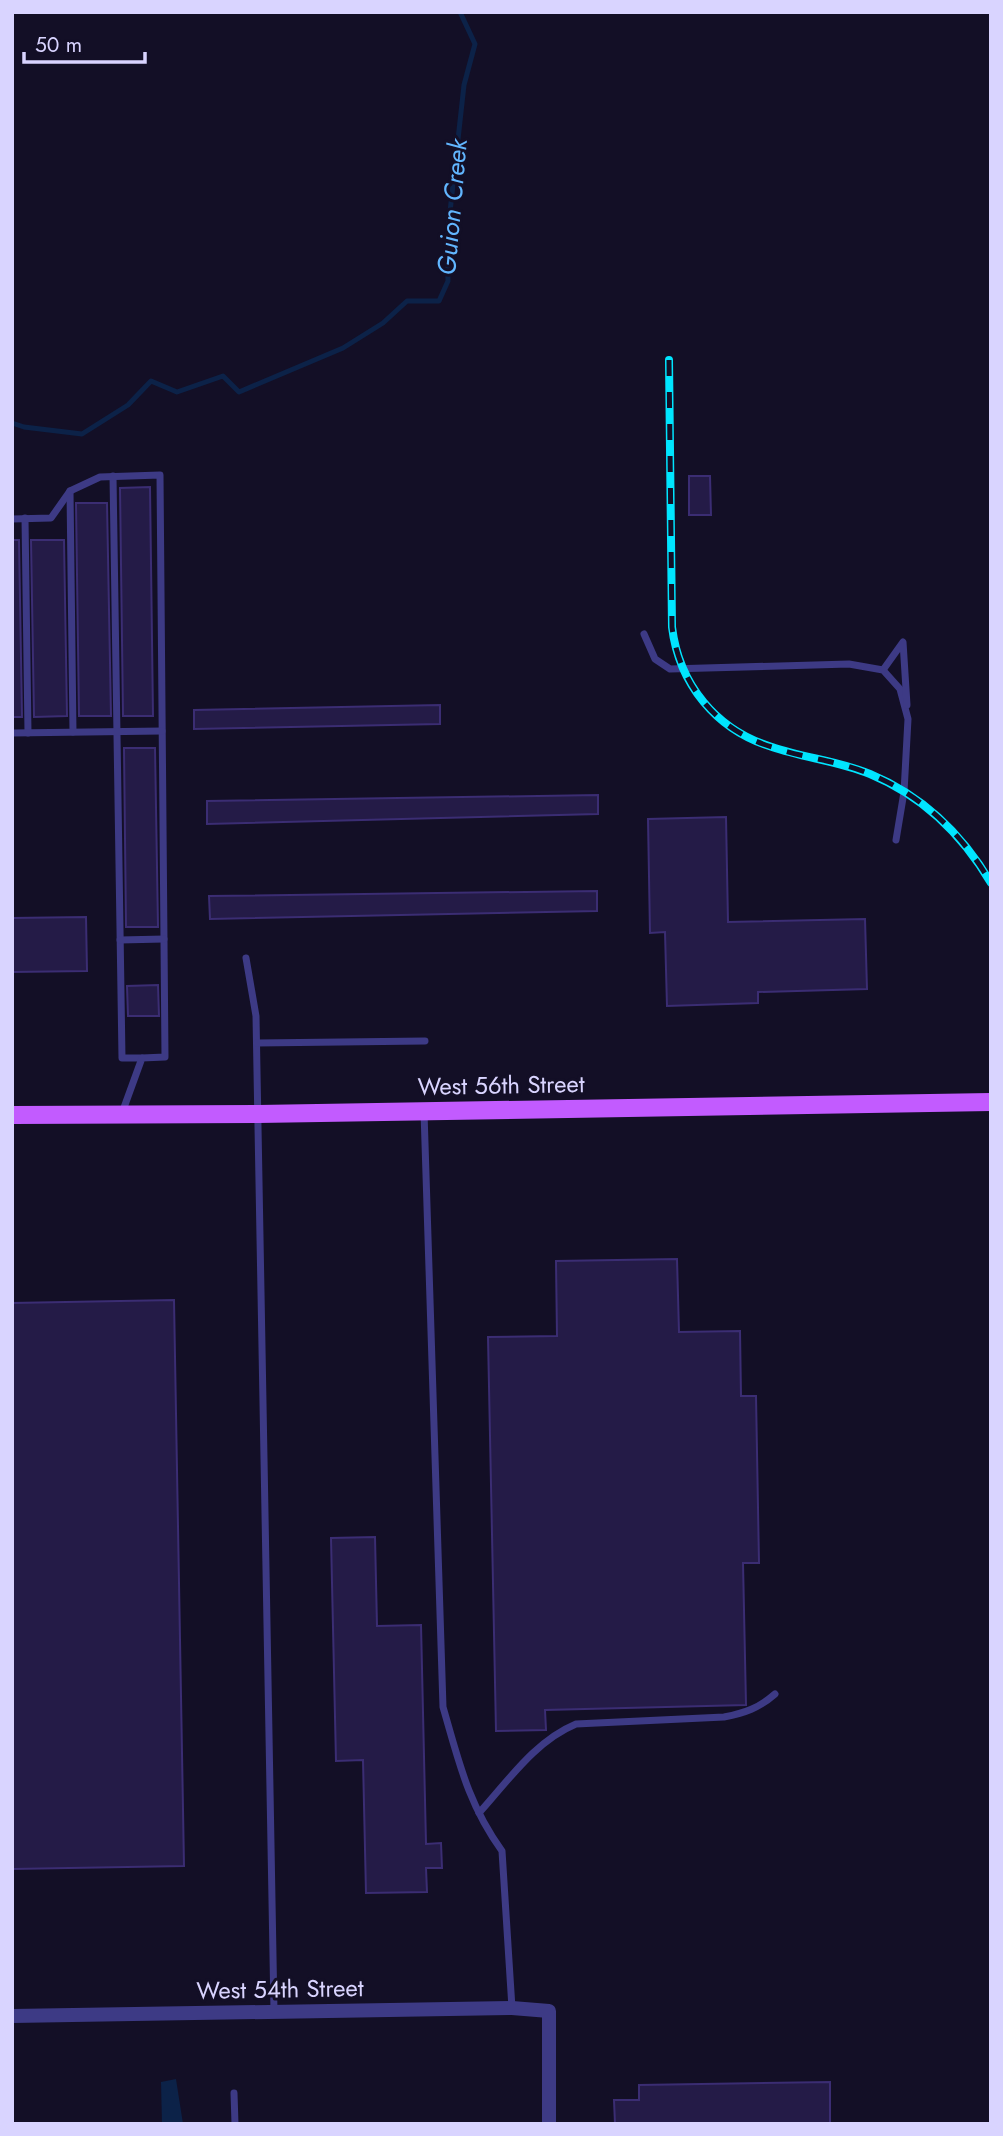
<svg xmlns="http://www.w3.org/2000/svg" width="1003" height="2136" font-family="Jost,sans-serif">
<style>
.water{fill:#0c2248}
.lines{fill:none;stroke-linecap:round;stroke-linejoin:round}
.stream{stroke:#0c2248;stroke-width:5}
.building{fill:#241b47;stroke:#3b2d73;stroke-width:2}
.service{stroke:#3d3a85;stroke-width:7}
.minor{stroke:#3d3a85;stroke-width:14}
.primary{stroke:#c25bff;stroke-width:18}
.rail-casing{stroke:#00e5ff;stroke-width:8}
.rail{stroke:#130f26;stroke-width:5;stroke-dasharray:16;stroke-linecap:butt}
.labels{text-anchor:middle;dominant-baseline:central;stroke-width:6;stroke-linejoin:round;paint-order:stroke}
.street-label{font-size:24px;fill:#d9d4ff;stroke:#130f26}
.water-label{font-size:26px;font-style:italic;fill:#62b6ff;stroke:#130f26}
</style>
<rect width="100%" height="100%" fill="#130f26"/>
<path class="water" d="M176,2079L183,2124H162L161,2082Z"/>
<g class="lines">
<path class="stream" d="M12,423L24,427L82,434L128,405L151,381L177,392L223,376L239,392L343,348L383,323L407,301H439L448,281L447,239L464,85L475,44L460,12"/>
</g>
<g class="building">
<path d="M689,476H710L711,515H689Z"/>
<path d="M150,487L153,716H123L120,488Z"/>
<path d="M76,503H107L111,716H79Z"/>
<path d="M12,540H19L22,717H12Z"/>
<path d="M31,540H64L67,716L34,717Z"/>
<path d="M440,705V724L194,729V710Z"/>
<path d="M124,748H155L158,927H126Z"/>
<path d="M598,795V814L207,824V801Z"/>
<path d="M726,817L728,922L865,919L867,989L758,992V1003L667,1006L665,932L650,933L648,819Z"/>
<path d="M597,891V911L210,919L209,896Z"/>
<path d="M86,917L87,971L12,972V918Z"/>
<path d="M158,985L159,1016H128L127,986Z"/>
<path d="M677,1259L679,1332L740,1331L741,1396H756L759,1563H743L746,1705L545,1710L546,1730L496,1731L488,1337L557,1336L556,1261Z"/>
<path d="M174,1300L184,1866L12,1869V1303Z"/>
<path d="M375,1537L377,1626L421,1625L426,1844L441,1843L442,1868H426L427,1892L366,1893L363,1760L336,1761L331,1538Z"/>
<path d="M830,2082V2124H615L614,2100H639V2085Z"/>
</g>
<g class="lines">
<g class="service">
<path d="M113,476L122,1058H142"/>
<path d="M70,491L73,732"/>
<path d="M25,518L28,733"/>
<path d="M12,519L51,518L70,491L100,477L160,475L165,1057L142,1058L122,1113"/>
<path d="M644,634L655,659L670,669L849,664L883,670L900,689L908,719L904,792L896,840"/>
<path d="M883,670L903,642L907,705"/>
<path d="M12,733L162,731"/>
<path d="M120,940L164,939"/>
<path d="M246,958L256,1016L274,2011"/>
<path d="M257,1043L425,1041"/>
<path d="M424,1112L443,1707C459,1762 468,1804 502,1851L512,2008"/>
<path d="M479,1813C508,1781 535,1741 576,1724L724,1717C745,1713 759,1708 775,1694"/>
<path d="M234,2093L235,2124"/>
</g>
<path class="minor" d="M12,2016L512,2008L549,2011V2124"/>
<path class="primary" d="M12,1115L258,1114L991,1102"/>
<g class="rail-casing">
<path id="rail" d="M669,360L672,627C679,684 716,730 772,747C804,758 839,761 870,774C923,796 962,834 991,883"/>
</g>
<use href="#rail" class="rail"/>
</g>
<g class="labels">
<g class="street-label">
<text transform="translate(501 1085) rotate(-1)">West 56th Street</text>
<text transform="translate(280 1989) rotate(-1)">West 54th Street</text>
</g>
<g class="water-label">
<text transform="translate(452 207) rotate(-85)">Guion Creek</text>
</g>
</g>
<rect width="1003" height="2136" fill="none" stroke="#d9d4ff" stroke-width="28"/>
<path d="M24 52v10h121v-10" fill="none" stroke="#d9d4ff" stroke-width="3.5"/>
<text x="35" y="52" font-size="21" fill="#d9d4ff" stroke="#130f26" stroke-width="5" paint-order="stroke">50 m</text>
</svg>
